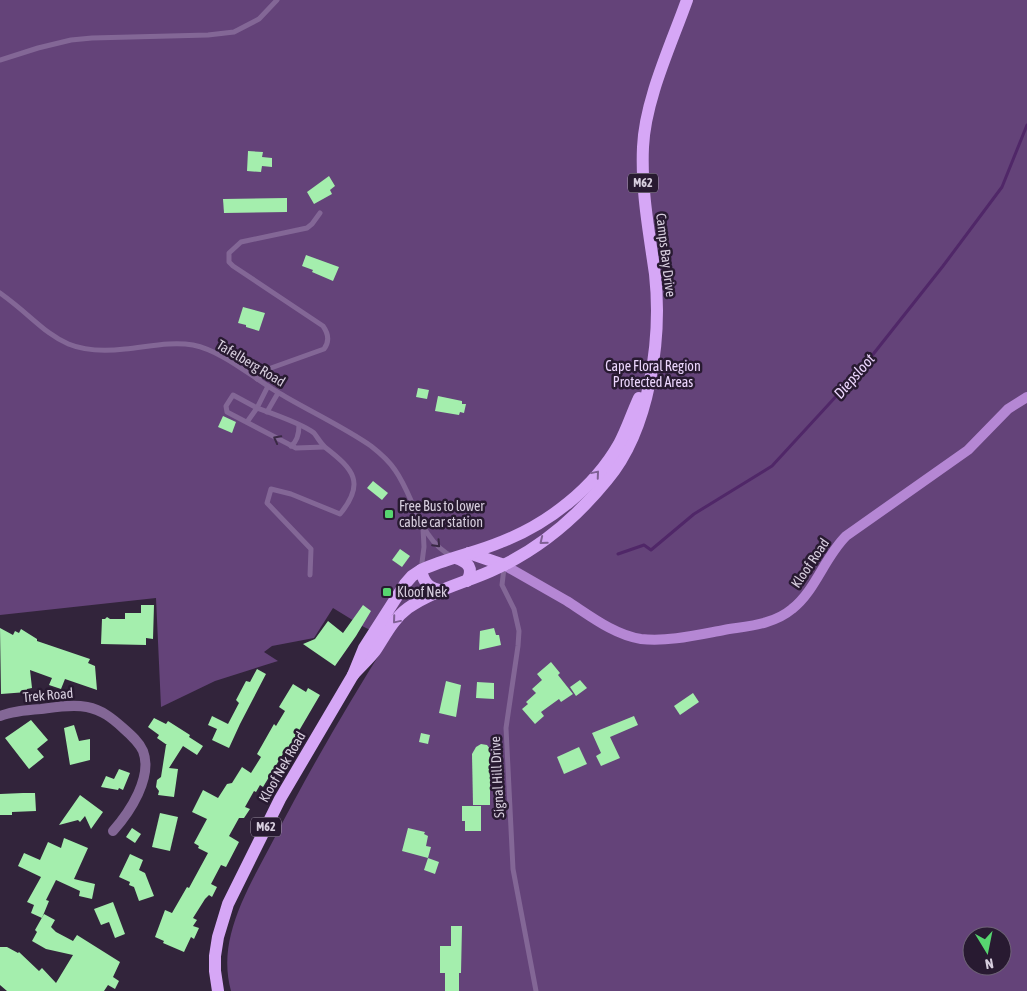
<svg xmlns="http://www.w3.org/2000/svg" width="1027" height="991" font-family="'Asap Condensed',sans-serif">
<style>
.green{fill:#644379;fill-rule:evenodd}
.lines{fill:none;stroke-linecap:round;stroke-linejoin:round}
.stream{stroke:#502768;stroke-width:3}
.building{fill:#a4eead}
.lane{stroke:#836796;stroke-width:5}
.street{stroke:#836796;stroke-width:10}
.secondary{stroke:#b587d4;stroke-width:10}
.primary{stroke:#d6a7f6;stroke-width:12}
.oneway{stroke:#3a2945}
.oneway2{stroke:#7f6094}
.poi-dot{fill:#57d570;stroke:#281a31;stroke-width:2}
.labels{text-anchor:middle;dominant-baseline:central;stroke-width:5;stroke-linejoin:round;paint-order:stroke}
.shield{fill:#281a31;stroke:#a298aa;stroke-width:1}
.shield-label{font-size:12px;font-weight:bold;fill:#d7cede}
.street-label{font-size:14px;fill:#d7cede;stroke:#281a31}
.park-label{font-size:14px;fill:#ecd6fd;stroke:#281a31}
.poi-label{font-size:14px;fill:#d7cede;stroke:#281a31;text-anchor:start}
.water-label{font-size:15px;font-style:italic;fill:#ecd6fd;stroke:#281a31}
</style>
<rect width="100%" height="100%" fill="#32243b"/>
<path class="green" d="M0,0H1027V991H231C226,973 226,953 231,934C239,901 259,868 275,837C310,769 348,704 389,639L364,627L333,608L314,638L272,646L264,652L278,661L215,681L161,707L156,598L0,615ZM972,936H1002V966H972Z"/>
<g class="lines">
<path class="stream" d="M618,554L644,545L651,550L694,514L772,466L863,367L943,266L1002,187L1027,125"/>
</g>
<g class="building">
<path d="M248,151L263,152L262,157L272,158V167L262,166L261,172L247,171Z"/>
<path d="M329,176L335,186L330,190L332,194L314,204L307,192Z"/>
<path d="M287,198V212L224,213L223,199Z"/>
<path d="M306,255L339,267L333,281L312,272L313,270L302,266Z"/>
<path d="M243,307L265,313L259,331L246,327V325L238,323Z"/>
<path d="M418,388L429,390L427,399L416,397Z"/>
<path d="M438,396L462,401V404H466L464,413L460,412L459,415L435,411Z"/>
<path d="M223,416L236,422L232,433L218,427Z"/>
<path d="M373,481L388,493L382,500L367,488Z"/>
<path d="M400,549L410,556L402,567L392,560Z"/>
<path d="M141,605H154L153,639L146,638V645L101,644L102,619H105L107,617L110,619H125V613H141Z"/>
<path d="M363,605L371,611L356,636L335,666L303,644L315,639L328,621L343,633Z"/>
<path d="M0,628L13,635L15,631L19,633L21,629L37,639V641L90,659L88,663L95,666L97,690L65,679L61,689L49,685L52,678L30,670L32,688L27,689V692L1,694Z"/>
<path d="M494,628L496,635H499L501,645L479,650L480,631Z"/>
<path d="M551,662L560,673L558,675L573,694L561,702L559,699L541,712L544,716L535,724L522,709L528,704L526,702L536,693L532,689L542,680L537,674Z"/>
<path d="M257,669L266,674L240,724L229,748L212,740L217,729L208,725L212,716L228,724L239,703L236,700L246,681L250,682Z"/>
<path d="M580,680L587,688L576,696L570,687Z"/>
<path d="M446,681L461,685L456,717L439,713Z"/>
<path d="M477,682L494,683V699L476,698Z"/>
<path d="M293,684L306,692L308,688L320,695L293,741L285,753L284,752L263,787L260,785L256,792L254,791L245,807L250,809L244,818H239L229,836L239,842L226,867L221,865L211,884L217,887L212,897L209,895L205,899L193,918L197,920L193,926L199,928L194,939L191,937L184,952L163,943L164,941L155,937L165,910L172,913L187,887L189,888L208,853L198,848L199,846L194,843L207,819L192,812L203,790L218,798L227,784L232,783L242,767L251,773L261,757L257,754L274,724L276,726L285,711L279,707Z"/>
<path d="M693,693L699,702L680,715L674,706Z"/>
<path d="M634,716L638,725L610,737L620,758L601,766L596,756L601,753L592,733Z"/>
<path d="M154,718L166,724L168,721L190,735L189,737L203,746L197,755L183,746L169,768L178,769L174,797L158,795L159,791L156,787L157,780L161,777L166,745H167L157,738L159,735L148,727Z"/>
<path d="M31,720L48,740L37,749L44,757L29,769L5,738Z"/>
<path d="M74,725L79,741L90,739V760L70,765L64,728Z"/>
<path d="M421,733L430,735L428,744L419,742Z"/>
<path d="M481,744L487,745L490,749V805H473L472,754L476,747Z"/>
<path d="M579,747L587,764L564,774L557,757Z"/>
<path d="M119,769L130,773L123,790L119,788L118,790L101,787L106,776L114,779Z"/>
<path d="M23,793H35L36,811L12,812V815H0V794Z"/>
<path d="M80,795L103,812L91,829L85,816L80,822L78,820L59,825Z"/>
<path d="M462,806H481V831H465V821H462Z"/>
<path d="M160,813L178,817L170,851L152,847Z"/>
<path d="M132,828L141,834L135,843L126,837Z"/>
<path d="M408,828L425,832L424,834L428,836L426,846L431,847L428,858L402,851Z"/>
<path d="M64,838L88,848L74,879L95,884L92,899L79,896L80,891L56,880L46,900L49,901L42,918L31,913L34,905L27,902L41,877L18,866L24,853L40,860L48,842L61,848Z"/>
<path d="M130,854L143,860L139,870L145,873L154,896L139,901L134,887L129,885L130,882L119,877Z"/>
<path d="M428,858L439,862L435,874L424,870Z"/>
<path d="M113,902L125,934L115,938L109,922L101,925L94,909Z"/>
<path d="M44,914L55,920L51,927L56,932L73,941L77,935L120,962L113,977L119,981L115,989L108,985L104,991H7L0,985V947H7L18,953L19,952L39,971L42,968L56,983L73,955L46,949L32,941L37,932L35,930Z"/>
<path d="M451,926H462L461,973H459V991H445V973H440V946H451Z"/>
</g>
<g class="lines">
<g class="lane">
<path d="M0,60L38,48L71,40L92,38L208,35L234,32L259,19L277,0"/>
<path d="M0,293C49,328 57,357 125,349C147,347 171,341 193,345C223,351 253,378 279,393C309,411 342,426 371,446C380,453 389,461 395,470C415,498 419,540 453,557"/>
<path d="M257,379L271,368L324,349C330,341 328,333 323,326L233,266L229,262V253L241,242L307,228L312,224L320,213"/>
<path d="M268,386L257,408L233,395L226,406L227,412L296,448L324,447"/>
<path d="M267,412L278,393"/>
<path d="M247,422L257,408C271,413 303,424 314,433C318,438 321,444 326,448C353,469 366,483 340,514L291,494L271,489L267,503L311,549L310,575"/>
<path d="M291,446C298,441 299,433 299,425"/>
<path d="M504,568L502,585L514,609L519,631L518,646L506,728L513,869L536,991"/>
<path d="M421,570L424,547L423,528"/>
</g>
<path class="street" d="M0,716C13,711 27,710 41,709C56,707 72,704 87,707C102,710 112,718 123,728C131,735 139,742 143,751C153,777 130,812 113,831"/>
<path class="secondary" d="M504,565C525,577 546,589 567,601C589,615 614,635 641,639C668,642 697,635 724,630C747,626 773,625 792,609C816,590 824,558 846,536L968,450L1008,409L1027,397"/>
<g class="primary">
<path d="M469,553L504,565"/>
<path d="M456,558C468,562 474,568 467,581"/>
<path d="M421,570C424,584 429,588 443,591"/>
<path d="M353,675C360,667 369,659 375,651C385,636 393,619 408,608C432,591 464,583 491,571C537,551 576,518 607,480C650,429 662,338 655,274C649,232 641,190 643,147C645,100 671,45 687,0"/>
<path d="M218,991L215,971V956L218,937L228,904L280,799L353,675L364,648L405,584L412,576L421,570C447,558 475,553 501,542C548,524 594,488 619,444C627,429 632,413 639,398"/>
</g>
</g>
<defs><path id="oneway-chevron" d="M-2-3.5L2.5 0L-2 3.5" fill="none" stroke-width="1.6" stroke-linecap="round" stroke-linejoin="round" transform="scale(1.25)"/></defs>
<g class="oneway">
<use href="#oneway-chevron" transform="translate(277 439) rotate(-152)"/>
<use href="#oneway-chevron" transform="translate(437 544) rotate(47)"/>
</g>
<g class="oneway2">
<use href="#oneway-chevron" transform="translate(596 474) rotate(-50)"/>
<use href="#oneway-chevron" transform="translate(543 541) rotate(141)"/>
<use href="#oneway-chevron" transform="translate(396 620) rotate(130)"/>
</g>
<g class="poi-dot">
<rect x="384" y="509" width="10" height="10" rx="2.5"/>
<rect x="382" y="587" width="10" height="10" rx="2.5"/>
</g>
<g class="labels">
<g class="shield">
<rect x="628" y="173.5" width="30" height="19" rx="4"/>
<rect x="251" y="817.5" width="30" height="19" rx="4"/>
</g>
<g class="shield-label">
<text x="643" y="183">M62</text>
<text x="266" y="827">M62</text>
</g>
<g class="street-label">
<text transform="translate(666 255) rotate(83)">Camps Bay Drive</text>
<text transform="translate(251 363) rotate(31)">Tafelberg Road</text>
<text transform="translate(810 563) rotate(-56)">Kloof Road</text>
<text transform="translate(48 695) rotate(-5)">Trek Road</text>
<text transform="translate(282 767) rotate(-60)">Kloof Nek Road</text>
<text transform="translate(497 777) rotate(-93)">Signal Hill Drive</text>
</g>
<g class="park-label">
<text x="653" y="366">Cape Floral Region<tspan x="653" dy="16">Protected Areas</tspan></text>
</g>
<g class="poi-label">
<text x="399" y="506">Free Bus to lower<tspan x="399" dy="16">cable car station</tspan></text>
<text x="397" y="592">Kloof Nek</text>
</g>
<g class="water-label">
<text transform="translate(854 376) rotate(-49)">Diepsloot</text>
</g>
</g>
<g transform="translate(987 951) rotate(170)"><circle r="24" fill="#281a31" stroke="#6e6276"/>
<path d="M0-4L9 19L0 12L-9 19Z" fill="#57d570"/>
<text y="-8" font-size="14" font-weight="bold" text-anchor="middle" fill="#d7cede">N</text>
</g>
</svg>
